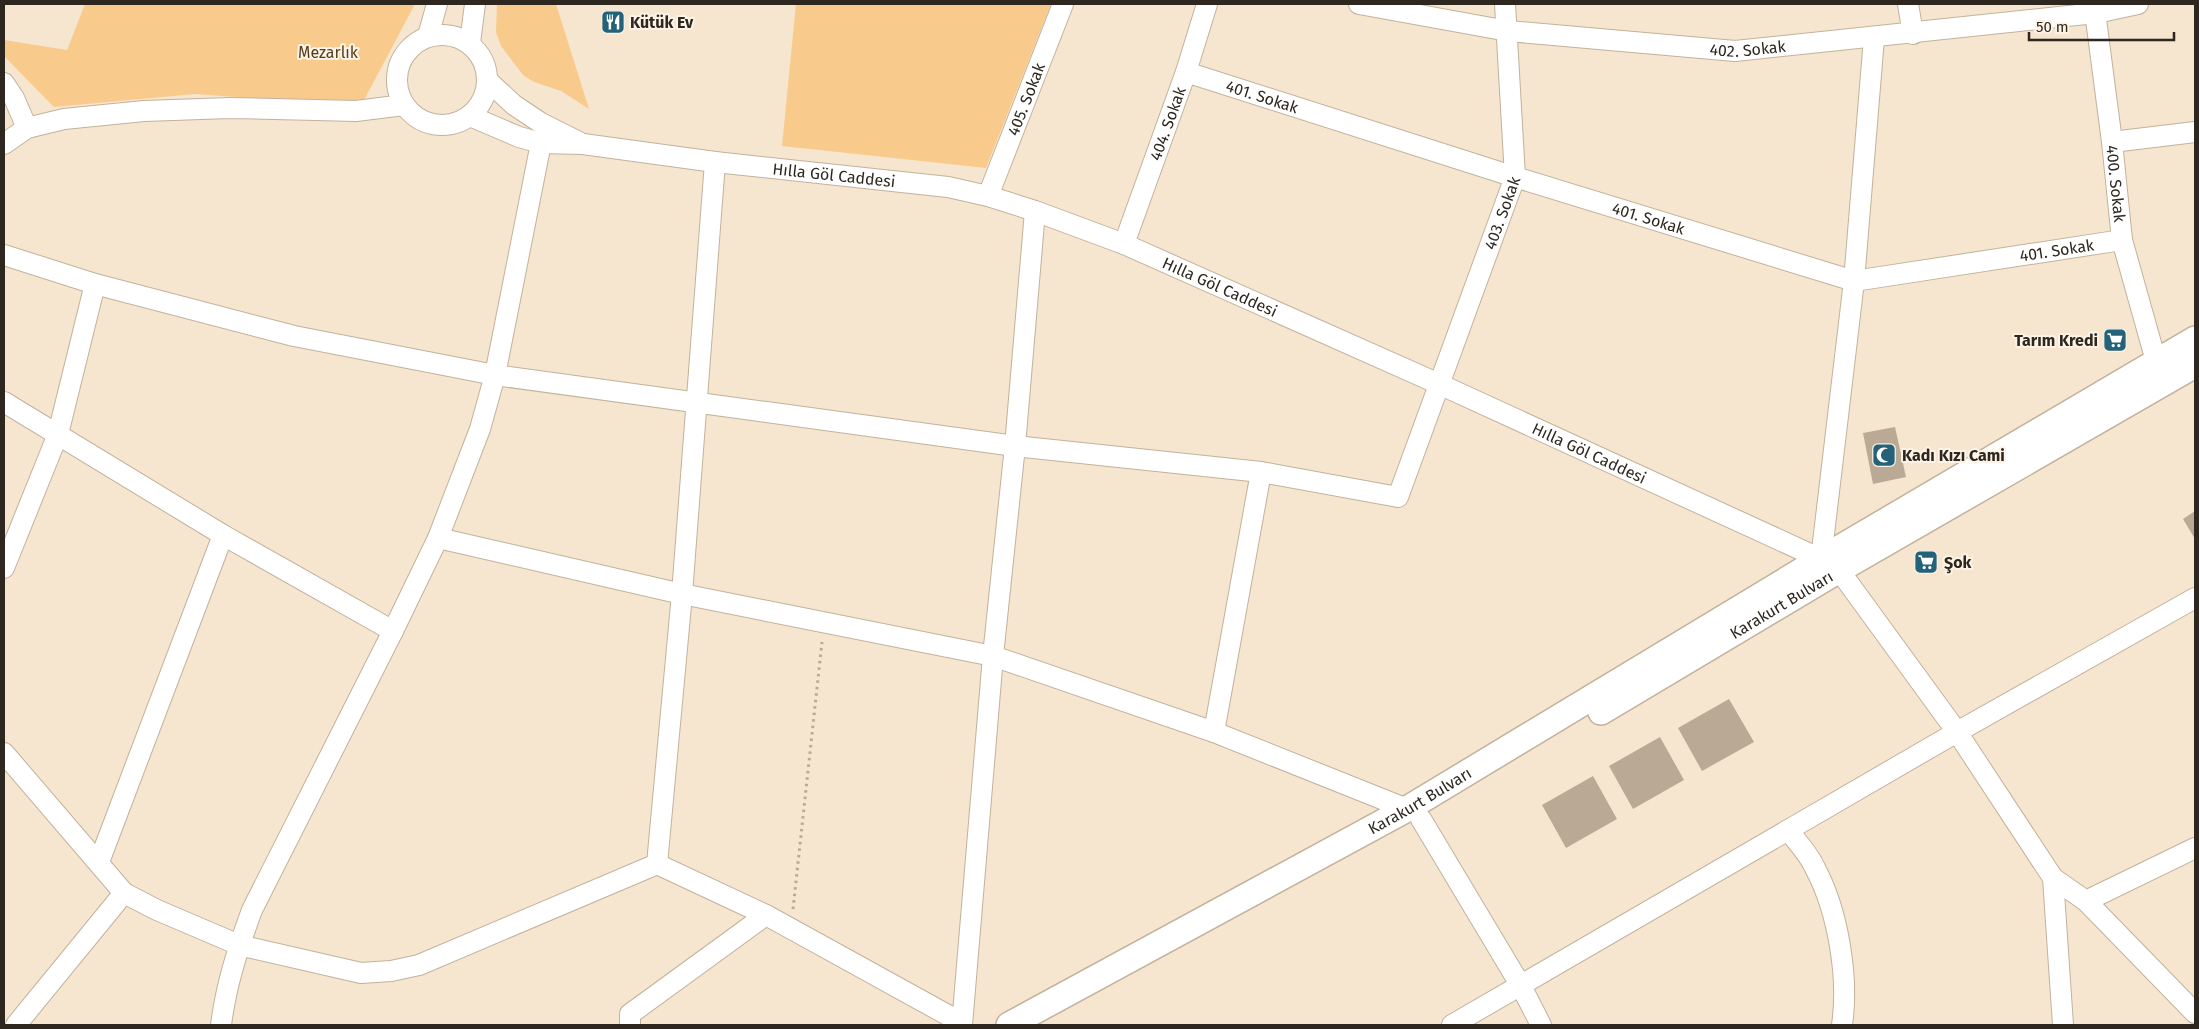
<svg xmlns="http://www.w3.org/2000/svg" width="2199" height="1029" font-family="'Fira Sans',sans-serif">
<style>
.green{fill:#f8cb8c}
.building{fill:#baaa95}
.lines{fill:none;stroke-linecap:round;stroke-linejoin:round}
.minor-casing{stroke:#c2b29c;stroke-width:22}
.major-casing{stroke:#c2b29c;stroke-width:28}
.path{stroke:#b7aa98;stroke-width:3;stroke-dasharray:2.5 4;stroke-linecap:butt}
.minor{stroke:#fff;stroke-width:20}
.major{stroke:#fff;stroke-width:25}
.labels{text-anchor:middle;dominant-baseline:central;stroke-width:4;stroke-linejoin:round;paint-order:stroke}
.poi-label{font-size:16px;font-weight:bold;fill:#2d271f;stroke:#fdf3e6;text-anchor:start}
.street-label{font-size:16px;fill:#2d271f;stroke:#fdf3e6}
.park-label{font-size:16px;fill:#543d1b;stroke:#fdf3e6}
</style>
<rect width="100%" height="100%" fill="#f6e5cf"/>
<g class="green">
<path d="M85,4H415L363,102L262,99L195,94L54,107L4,56V40L67,50Z"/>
<path d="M497,4H556L589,109L561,91L534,82L523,75L501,46L496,32Z"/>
<path d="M796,4H1051L986,168L782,146Z"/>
</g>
<g class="building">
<path d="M1895,427L1906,477L1873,484L1863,433Z"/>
<path d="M2195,511V539L2183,519Z"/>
<path d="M1729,699L1754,742L1702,771L1678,728Z"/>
<path d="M1660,737L1684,780L1633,809L1609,766Z"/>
<path d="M1593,776L1617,819L1566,848L1542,805Z"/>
</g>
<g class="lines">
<g class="minor-casing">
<g id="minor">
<path id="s1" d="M1359,4L1508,31L1735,51L2096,13L2138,4"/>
<path d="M1908,4L1913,34"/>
<path id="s2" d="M2094,4L2112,142L2122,240L2156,361"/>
<circle cx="442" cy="80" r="45"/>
<path d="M428,36L437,4"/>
<path d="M470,43L475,4"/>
<path id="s3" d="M1186,72L1515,177L1854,281L2122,240"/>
<path d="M488,81L514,105L541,123L579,142"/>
<path d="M4,83L14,98L27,128"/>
<path id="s4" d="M470,116L519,137L541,143L583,144L715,162L948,187L988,196L1035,211L1124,244L1439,384L1821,559L1839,570L1957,732L2053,878L2063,1025"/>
<path d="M2112,142L2195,132"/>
<path d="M4,144L27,128L64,119L144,111L230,108L356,111L404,105"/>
<path id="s5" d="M988,196L1063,4"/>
<path id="s6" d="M1124,244L1186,72L1207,4"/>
<path id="s7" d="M4,255L95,284L294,336L495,375L1015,446L1261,472L1398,497L1515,177L1505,4"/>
<path d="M4,402L223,535L393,631"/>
<path d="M438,538L682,594L993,656L1214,732L1407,809"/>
<path d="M1821,559L1854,281L1874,38"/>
<path d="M4,568L58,434L95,284"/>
<path d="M1214,732L1261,472"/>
<path d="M4,753L124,893L157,910L239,945L361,973L391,971L419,965L657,864L766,915L962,1023"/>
<path d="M1421,819L1521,986L1541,1025"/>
<path d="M1788,830C1797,842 1809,854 1815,868C1838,911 1849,977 1842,1025"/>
<path d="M99,862L223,535"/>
<path d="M657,864L682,594L715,162"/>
<path d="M2053,878L2086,901L2195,1013"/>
<path d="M2086,901L2195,848"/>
<path d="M16,1025L124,893"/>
<path d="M221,1025C226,985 238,948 252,910L393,631L438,538L480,429L495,375L541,143"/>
<path d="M630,1025V1014L766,915"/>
<path d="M962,1025L993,656L1015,446L1035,211"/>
<path d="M1452,1025L1957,732L2195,598"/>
</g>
</g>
<g class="major-casing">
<g id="major">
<path id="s8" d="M1601,712L1839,570L2195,365"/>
<path id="s9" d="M1009,1025L1407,809L1821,559L2195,339"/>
</g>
</g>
<path class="path" d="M793,909L822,642"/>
<use href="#minor" class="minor"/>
<use href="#major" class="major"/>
</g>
<defs>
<g id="restaurant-square" transform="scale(1.25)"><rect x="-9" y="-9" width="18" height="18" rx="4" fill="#236278" stroke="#fdf3e6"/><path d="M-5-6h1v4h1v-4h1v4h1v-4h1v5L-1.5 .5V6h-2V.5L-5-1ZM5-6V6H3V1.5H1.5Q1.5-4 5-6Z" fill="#fff"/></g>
<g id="supermarket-square" transform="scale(1.25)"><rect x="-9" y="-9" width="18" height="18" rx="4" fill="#236278" stroke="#fdf3e6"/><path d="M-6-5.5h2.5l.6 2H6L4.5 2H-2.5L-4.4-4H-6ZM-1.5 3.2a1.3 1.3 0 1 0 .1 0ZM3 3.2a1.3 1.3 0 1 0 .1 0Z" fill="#fff"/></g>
<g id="mosque-square" transform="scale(1.25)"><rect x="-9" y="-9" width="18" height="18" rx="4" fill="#236278" stroke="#fdf3e6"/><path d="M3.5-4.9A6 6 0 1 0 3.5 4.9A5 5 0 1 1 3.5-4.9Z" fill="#fff"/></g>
</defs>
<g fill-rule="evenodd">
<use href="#restaurant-square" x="613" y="22"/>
<use href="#supermarket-square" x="2115" y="340"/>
<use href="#mosque-square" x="1884" y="455"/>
<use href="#supermarket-square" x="1926" y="562"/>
</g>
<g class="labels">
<g class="poi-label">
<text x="630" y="22">Kütük Ev</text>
<text x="2098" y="340" text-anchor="end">Tarım Kredi</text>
<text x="1902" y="455">Kadı Kızı Cami</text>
<text x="1944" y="562">Şok</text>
</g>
<g class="street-label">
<text stroke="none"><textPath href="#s1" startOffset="392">402. Sokak</textPath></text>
<text stroke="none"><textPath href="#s3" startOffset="80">401. Sokak</textPath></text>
<text stroke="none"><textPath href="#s5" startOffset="104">405. Sokak</textPath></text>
<text stroke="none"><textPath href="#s6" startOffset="128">404. Sokak</textPath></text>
<text stroke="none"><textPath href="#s4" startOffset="371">Hılla Göl Caddesi</textPath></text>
<text stroke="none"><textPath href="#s2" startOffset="181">400. Sokak</textPath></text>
<text stroke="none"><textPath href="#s7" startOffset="1720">403. Sokak</textPath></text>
<text stroke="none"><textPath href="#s3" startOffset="485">401. Sokak</textPath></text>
<text stroke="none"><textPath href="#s3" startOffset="905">401. Sokak</textPath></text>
<text stroke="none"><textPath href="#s4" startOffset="776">Hılla Göl Caddesi</textPath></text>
<text stroke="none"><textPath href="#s4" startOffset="1181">Hılla Göl Caddesi</textPath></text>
<text stroke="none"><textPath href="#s8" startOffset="210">Karakurt Bulvarı</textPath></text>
<text stroke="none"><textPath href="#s9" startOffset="468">Karakurt Bulvarı</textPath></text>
</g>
<g class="park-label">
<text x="328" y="52">Mezarlık</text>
</g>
</g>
<rect width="2199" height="1029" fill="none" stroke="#2d271f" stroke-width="10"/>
<path d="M2029 32v8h145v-8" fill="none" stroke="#2d271f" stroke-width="2.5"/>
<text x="2036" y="32" font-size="15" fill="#2d271f" stroke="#fdf3e6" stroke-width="4" paint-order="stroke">50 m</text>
</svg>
